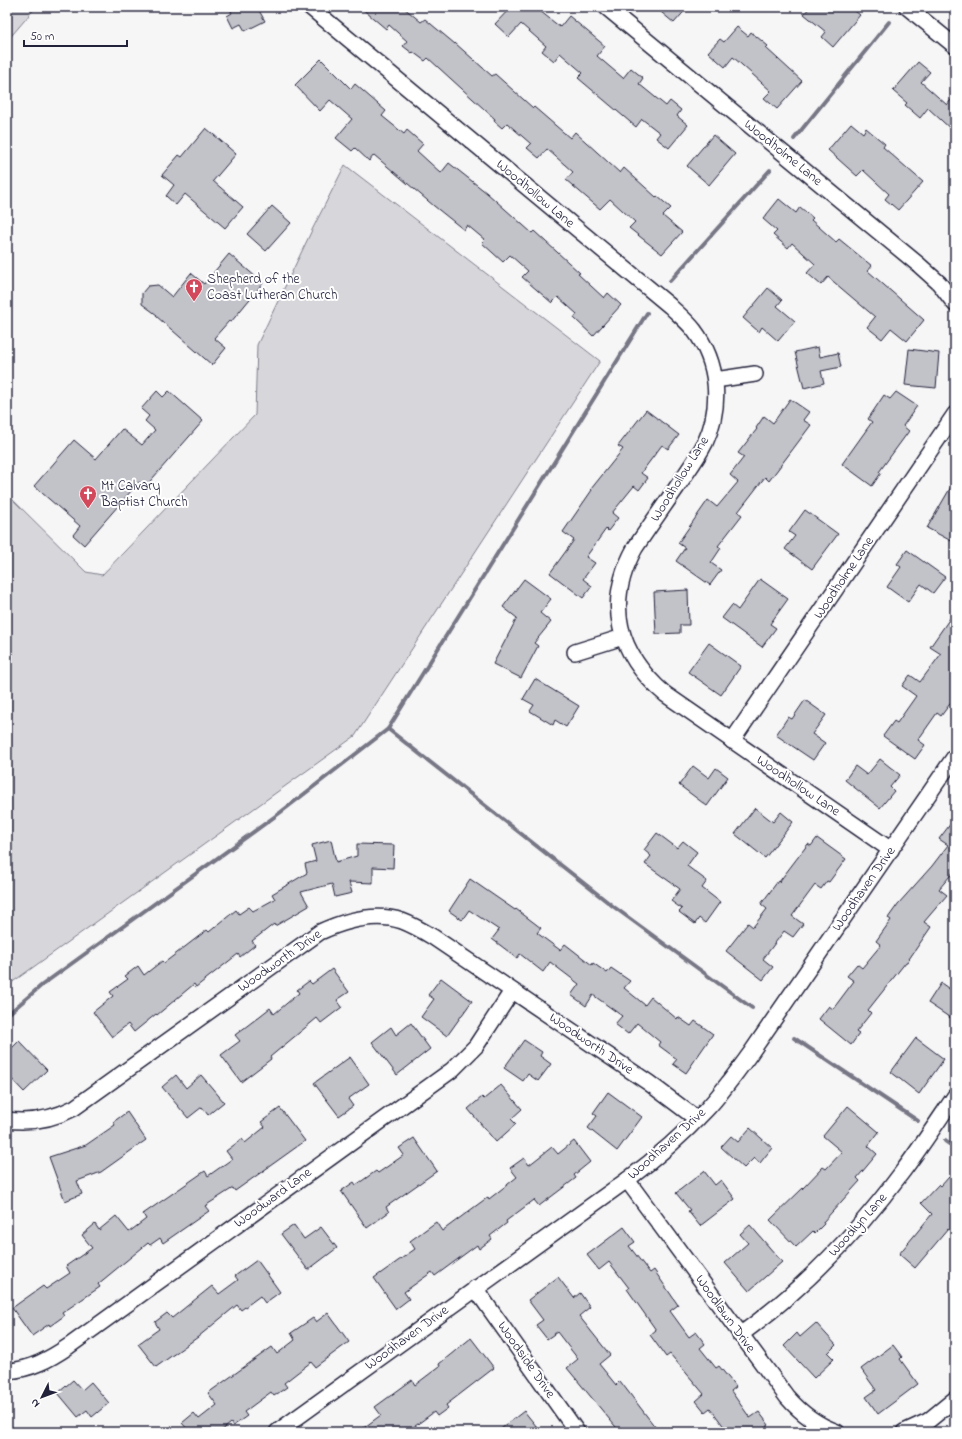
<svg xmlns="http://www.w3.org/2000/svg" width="962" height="1439" font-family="'Indie Flower',sans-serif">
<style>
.green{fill:#d7d7db;stroke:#7c7c8b}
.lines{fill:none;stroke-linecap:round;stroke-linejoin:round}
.stream{stroke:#767685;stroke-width:4}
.building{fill:#c2c2c9;stroke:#22223b}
.street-casing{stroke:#22223b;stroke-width:18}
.street{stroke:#fff;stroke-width:15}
.labels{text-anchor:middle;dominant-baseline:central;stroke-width:4;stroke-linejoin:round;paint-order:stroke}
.street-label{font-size:14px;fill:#22223b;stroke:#fff}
.poi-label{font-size:14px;fill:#22223b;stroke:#fff;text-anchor:start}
</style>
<rect width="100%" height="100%" fill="#f6f6f7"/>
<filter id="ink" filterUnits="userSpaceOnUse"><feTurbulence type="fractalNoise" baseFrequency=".025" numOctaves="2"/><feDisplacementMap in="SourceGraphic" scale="8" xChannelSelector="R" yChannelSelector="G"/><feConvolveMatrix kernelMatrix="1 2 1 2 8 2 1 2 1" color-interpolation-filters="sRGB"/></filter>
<g filter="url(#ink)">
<g class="green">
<path d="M7,7H36L7,41Z"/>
<path d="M345,165L600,361L355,736L7,986V494L86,572L102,575L255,415L257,345L313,228Z"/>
</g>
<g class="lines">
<g class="stream">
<path d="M794,139L889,22"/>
<path d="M670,281L770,170"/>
<path d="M388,729L614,907L752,1008"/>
<path d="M7,1015L42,985L281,812L388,729L647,313"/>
<path d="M794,1038L918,1121"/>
<path d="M945,1141L955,1148"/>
</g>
</g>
<g class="building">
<path d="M229,7H257L265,21L245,31L241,24L233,28L227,16L232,13Z"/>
<path d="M360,7H403L421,22L425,19L455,44V43L492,76L495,74L533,108L534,107L570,138L575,132L620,173L624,168L656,197L657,196L671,208L663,216L682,232L662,254L629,228L635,222L610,199L600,209L566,180L573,172L547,149L539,158L527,148L531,144L507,123L502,128L494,121L495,119L428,58L425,61L413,52L412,53L403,46L407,41L389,25L386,29Z"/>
<path d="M511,7H535L560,27L569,16L605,46L597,56L623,78L631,68L643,78L639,84L666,106L670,101L681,110L677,116L688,125L669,148L656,138L660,133L642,119L636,127L578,78L583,73L560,53L554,61L542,51L546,46L521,24L509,37L495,24Z"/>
<path d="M655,7H688L674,23Z"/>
<path d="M810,7H850L860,15L833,47L822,37L826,32L804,14Z"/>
<path d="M737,27L748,36L751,32L768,46L766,48L802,81L777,109L764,98L771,91L733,57L725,67L708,52L720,39L724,42Z"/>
<path d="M321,59L351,89L355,84L386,111L382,116L404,134L407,130L423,144L417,151L441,173L449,163L487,193L532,233L534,231L580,273L578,274L604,298L608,293L621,305L593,336L574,318L577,314L558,297L552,303L522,277L528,271L510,255L503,262L482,243L485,240L467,225L464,230L434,206L374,155L369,161L355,148L352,151L336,138L352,119L330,100L320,111L295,85Z"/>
<path d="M918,62L930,72L921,82L947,105L955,95V133L928,108L920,118L905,105L907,103L893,91Z"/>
<path d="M851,123L863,133L866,128L885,144L883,147L923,182L898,210L885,199L889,194L863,170L857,176L828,150Z"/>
<path d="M206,128L236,154L213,181L243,207L225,228L185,194L176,205L166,196L174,185L162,175L179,155L182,157Z"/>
<path d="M713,135L735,154L709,185L687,166Z"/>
<path d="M779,199L796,213L800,207L813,218L811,220L836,242L839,239L872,266L868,271L924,320L907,341L891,328L882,339L867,327L875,317L828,277L821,285L807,273L815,264L792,243L788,248L773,235L777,231L763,219Z"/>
<path d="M272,206L291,223L266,251L247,234Z"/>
<path d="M229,254L263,283L231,322L229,321L214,338L226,348L212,365L156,316L157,315L142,304V293L148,286L158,285L172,297L191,273L204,284Z"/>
<path d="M768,288L782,300L777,306L795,321L778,341L762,327L759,332L743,318Z"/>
<path d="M818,347L820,357L838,353L841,367L821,371L824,383L804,388L795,352Z"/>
<path d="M909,349L939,353L936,388L905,385Z"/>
<path d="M157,391L163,397L169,391L203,421L145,487L139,482L84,545L73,535L80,526L34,486L74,440L96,459L122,429L142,445L155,430L145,421L149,416L141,409Z"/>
<path d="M896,392L917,406L903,426L909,431L879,472L881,473L872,486L842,464L872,422L868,419L884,395L890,399Z"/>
<path d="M790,399L809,412L803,420L811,425L769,481L765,477L738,512L742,515L718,546L721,548L711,563L721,570L710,585L676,561L685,548L678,543L708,500L717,507L738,482L730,475L744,457L738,453L757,429L756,428L764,416L773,423Z"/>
<path d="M646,410L679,435L668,449L662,445L641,473L648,478L639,490L634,486L612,513L618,518L608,531L606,529L586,557L595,563L583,579L592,586L583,598L550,573L574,540L563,532L592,490L591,489L623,449L618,446Z"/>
<path d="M955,480V543L927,528Z"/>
<path d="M805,510L838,534L812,569L785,549L795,536L789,532Z"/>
<path d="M907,550L945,577L933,593L921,584L908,602L887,587L901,567L897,564Z"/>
<path d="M524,579L551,599L540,613L551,622L534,643L538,646L521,678L493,664L517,618L503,607Z"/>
<path d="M760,579L788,599L770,624L776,628L762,647L722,618L732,605L738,610Z"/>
<path d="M688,590L689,625H680V633L656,634L654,592Z"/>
<path d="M955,611V697L941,716L937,713L918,740L925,745L915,759L883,736L894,721L897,723L916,696L902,686L910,675L920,682L941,654L930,647Z"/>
<path d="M709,643L741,666L721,695L688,672Z"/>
<path d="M535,679L579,706L566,727L555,720L553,725L530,711L534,705L523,699Z"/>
<path d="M805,700L826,715L812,734L825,743L813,760L776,735L788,717L792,719Z"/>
<path d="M880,759L900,775L890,787L894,791L880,808L845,780L855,766L867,775Z"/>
<path d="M693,766L709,778L716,768L728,777L707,806L679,785Z"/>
<path d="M755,808L773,822L781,812L793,822L765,858L735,834Z"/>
<path d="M955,818V870L939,889L947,895L924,922L931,927L907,962H906L868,1010L871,1013L856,1032L859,1034L851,1045L819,1019L829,1006L833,1009L854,981L847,976L857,964L862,968L881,945L876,941L891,920L888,918L898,904L932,866L948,845L939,839Z"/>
<path d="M657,833L677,848L683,841L697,852L687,866L707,881L702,888L720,902L705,923L699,918L695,924L679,912L682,909L671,901L680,889L645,864L651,856L644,850Z"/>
<path d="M817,838L846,859L829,882L827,881L821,889L815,885L792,916L803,924L793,937L784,931L763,959L773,967L763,980L726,951L748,923L753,927L767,909L761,904L778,881L779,882L808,844L811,846Z"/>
<path d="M331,840L336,862L357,856V844L394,845L393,868L373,867V883L349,882L352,893L335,897L332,884L301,892L309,906L275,926L274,924L252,941L255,945L240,957L238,954L196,987L194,984L157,1015L156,1014L134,1032L128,1024L112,1037L93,1012L113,996L110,992L128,979L125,976L138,966L144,975L162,961L164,963L207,930L209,932L236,910L239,914L249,907L253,911L275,899L272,894L307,873L305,864L316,861L312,845Z"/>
<path d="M470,879L515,910L516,909L541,928L537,933L560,950L565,944L592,965L593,963L607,973L611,968L630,981L624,988L645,1005L651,997L677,1019L678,1017L691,1026L695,1021L713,1034L686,1073L673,1064L677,1059L658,1045L660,1042L637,1023L628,1034L615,1024L622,1016L593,995L586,1006L571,995L579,984L550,962L543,972L520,954L517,958L492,939L499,930L469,910L462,920L449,911Z"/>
<path d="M332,969L349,992L337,1000L342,1007L321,1023L317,1018L270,1057L271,1059L241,1082L221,1055L240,1041L235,1035L256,1019L270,1008L274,1014L299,993L297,990L309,981L312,984Z"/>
<path d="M441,978L472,1001L447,1036L421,1017L434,999L428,995Z"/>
<path d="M941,983L955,993V1021L928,1003Z"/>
<path d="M411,1023L430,1049L397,1075L372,1042L391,1027L396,1035Z"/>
<path d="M916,1038L944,1059L919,1094L891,1072Z"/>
<path d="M524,1040L542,1052L540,1056L551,1064L538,1081L528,1074L523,1081L504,1068Z"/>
<path d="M19,1041L47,1070L24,1092L7,1074V1053Z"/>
<path d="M350,1057L369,1084L348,1099L353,1106L339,1116L314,1083Z"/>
<path d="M176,1075L186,1088L201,1075L224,1102L208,1115L202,1107L188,1118L162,1087Z"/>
<path d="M501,1085L522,1109L511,1119L516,1124L496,1142L468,1109L482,1097L484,1099Z"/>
<path d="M608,1092L642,1117L617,1151L588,1128L597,1116L593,1113Z"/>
<path d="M848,1106L879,1132L868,1146L877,1154L857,1178L860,1181L823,1222L824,1224L815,1233L813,1231L796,1247L770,1220L804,1187L823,1167L826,1169L842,1152L823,1136Z"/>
<path d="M280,1108L305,1141L235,1191L233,1188L205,1206L209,1211L163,1243L160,1238L150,1245L148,1243L98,1284L100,1287L62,1313L64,1316L50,1326L49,1324L32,1336L12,1308L43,1286L46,1289L70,1273L66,1266L92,1248L82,1235L95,1224L99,1230L116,1216L129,1232L146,1219L143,1214L205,1171L208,1176L232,1159L226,1151L242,1139L245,1143L265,1127L261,1122Z"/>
<path d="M127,1112L146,1140L101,1172L77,1181L82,1194L65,1201L49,1157L86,1145L115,1125L113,1122Z"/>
<path d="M750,1128L772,1148L760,1163L754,1158L744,1168L721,1147L731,1136L738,1142Z"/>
<path d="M414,1138L437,1171L386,1207L389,1212L367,1228L341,1191L354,1182L356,1185L376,1171L378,1173L404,1155L399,1148Z"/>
<path d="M574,1141L590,1162L574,1175L576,1178L539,1206L534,1200L506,1221L507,1223L490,1236L492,1239L479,1249L477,1245L435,1276L432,1272L404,1292L409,1299L396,1309L374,1278L415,1249L410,1241L436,1222L442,1231L488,1197L489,1199L517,1177L510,1168L524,1158L529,1165L552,1147L558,1154Z"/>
<path d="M704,1171L715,1185L721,1180L735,1199L700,1226L688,1211L690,1210L676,1193Z"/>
<path d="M949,1177L955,1183V1235L948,1229L915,1268L899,1254L932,1214L921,1203L939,1184L941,1186Z"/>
<path d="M294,1225L304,1239L321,1227L337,1248L308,1270L281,1234Z"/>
<path d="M750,1225L782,1262L749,1291L725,1263L748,1243L740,1234Z"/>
<path d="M624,1227L635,1242L629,1246L650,1273L654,1270L678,1305L670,1311L689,1337L696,1332L705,1344L700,1348L716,1368L719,1366L736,1387L731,1391L750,1418L759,1412L769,1425L759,1432H728L710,1408L705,1412L696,1401L704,1394L670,1354L666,1357L650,1335L656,1330L627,1289L629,1288L609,1262L599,1270L587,1255Z"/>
<path d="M257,1260L280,1292L265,1303L260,1296L241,1310L237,1305L198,1337L156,1367L138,1344L159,1329L155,1322L167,1313L172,1318L212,1286L219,1294L238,1280L235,1276Z"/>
<path d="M558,1277L574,1298L580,1293L590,1307L579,1316L610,1355L599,1364L616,1385L620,1381L659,1432H620L567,1368L578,1359L557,1332L547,1339L536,1325L543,1320L528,1300Z"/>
<path d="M328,1313L349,1342L315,1367L311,1362L284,1383L287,1387L274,1396L271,1392L244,1412L247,1416L233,1426L231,1423L220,1432H190L182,1423L194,1413L199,1419L217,1405L208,1393L272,1347L277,1354L295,1340L291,1333L313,1318L316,1322Z"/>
<path d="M816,1323L836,1345L828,1353L834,1359L814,1378L784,1346L797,1333L800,1337Z"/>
<path d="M471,1338L494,1368L446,1405L448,1408L437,1416L434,1412L407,1432H358L381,1415L375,1407L412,1380L415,1385L440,1366L439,1364Z"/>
<path d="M893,1345L902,1357L900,1359L918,1384L878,1414L866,1397L876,1390L861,1369Z"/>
<path d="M73,1380L82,1390L91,1382L109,1403L92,1417L87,1410L78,1417L58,1393Z"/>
<path d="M524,1411L541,1432H497Z"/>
</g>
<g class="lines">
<g class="street-casing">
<g id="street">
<path d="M310,7L670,306C678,314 687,321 694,330C719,363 722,406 705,443C697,459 686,473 677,487C663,507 649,527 635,548C604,604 618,654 665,694L891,850"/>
<path d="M606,7L919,265L939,283L955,304"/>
<path d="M907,7L955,46"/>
<path d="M715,380L755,374"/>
<path d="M575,652L623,637"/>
<path d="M732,741L955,414"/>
<path d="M7,1120C30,1123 53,1119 74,1108L320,932C344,921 375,912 402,921C413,925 423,931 433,937L649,1083L697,1119"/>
<path d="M627,1180L787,1397C801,1413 816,1425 837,1432"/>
<path d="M475,1288L577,1432"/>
<path d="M740,1335C802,1290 857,1233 903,1171C921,1147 938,1121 955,1096"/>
<path d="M7,1371C30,1370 50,1359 69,1346L452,1070L476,1046L512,991"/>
<path d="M277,1432L627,1180C655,1159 682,1136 706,1110C722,1093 736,1073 750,1054L955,756"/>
<path d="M904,1432L928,1421L955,1399"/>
</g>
</g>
<use href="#street" class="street"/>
</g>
</g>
<defs>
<g id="church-pin" transform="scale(0.9)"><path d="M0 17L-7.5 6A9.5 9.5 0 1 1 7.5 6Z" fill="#d1495b" stroke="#fff"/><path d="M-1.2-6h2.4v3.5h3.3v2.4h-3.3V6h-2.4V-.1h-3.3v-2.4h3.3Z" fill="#fff"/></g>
</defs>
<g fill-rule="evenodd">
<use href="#church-pin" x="194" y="287"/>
<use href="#church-pin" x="88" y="494"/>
</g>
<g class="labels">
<g class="street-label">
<text transform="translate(783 153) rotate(39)">Woodholme Lane</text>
<text transform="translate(535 194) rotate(40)">Woodhollow Lane</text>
<text transform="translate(680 479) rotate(-58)">Woodhollow Lane</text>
<text transform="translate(844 578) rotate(-56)">Woodholme Lane</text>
<text transform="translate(798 786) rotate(34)">Woodhollow Lane</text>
<text transform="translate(864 889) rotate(-55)">Woodhaven Drive</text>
<text transform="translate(280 961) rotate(-35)">Woodworth Drive</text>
<text transform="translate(591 1044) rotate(34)">Woodworth Drive</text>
<text transform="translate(667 1144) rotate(-42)">Woodhaven Drive</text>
<text transform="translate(273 1198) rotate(-36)">Woodward Lane</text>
<text transform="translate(858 1225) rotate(-48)">Woodlyn Lane</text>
<text transform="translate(725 1314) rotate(54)">Woodlawn Drive</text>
<text transform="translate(407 1338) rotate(-36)">Woodhaven Drive</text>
<text transform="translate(526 1360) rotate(55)">Woodside Drive</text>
</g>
<g class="poi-label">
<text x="207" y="279">Shepherd of the<tspan x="207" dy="16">Coast Lutheran Church</tspan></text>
<text x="101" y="486">Mt Calvary<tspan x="101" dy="16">Baptist Church</tspan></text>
</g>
</g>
<rect width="962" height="1439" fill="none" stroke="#fff" stroke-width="24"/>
<rect x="12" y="12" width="938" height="1415" fill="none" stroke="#22223b" stroke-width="1.5" filter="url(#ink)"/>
<g transform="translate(42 1397) rotate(228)" stroke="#ffffff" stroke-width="3" paint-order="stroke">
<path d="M0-3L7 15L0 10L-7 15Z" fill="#22223b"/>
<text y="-6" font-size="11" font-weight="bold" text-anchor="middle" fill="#22223b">N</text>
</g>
<path d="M24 40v6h103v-6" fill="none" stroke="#22223b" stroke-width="2"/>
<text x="30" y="40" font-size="12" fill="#22223b" stroke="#ffffff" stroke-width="3" paint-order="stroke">50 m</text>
</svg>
